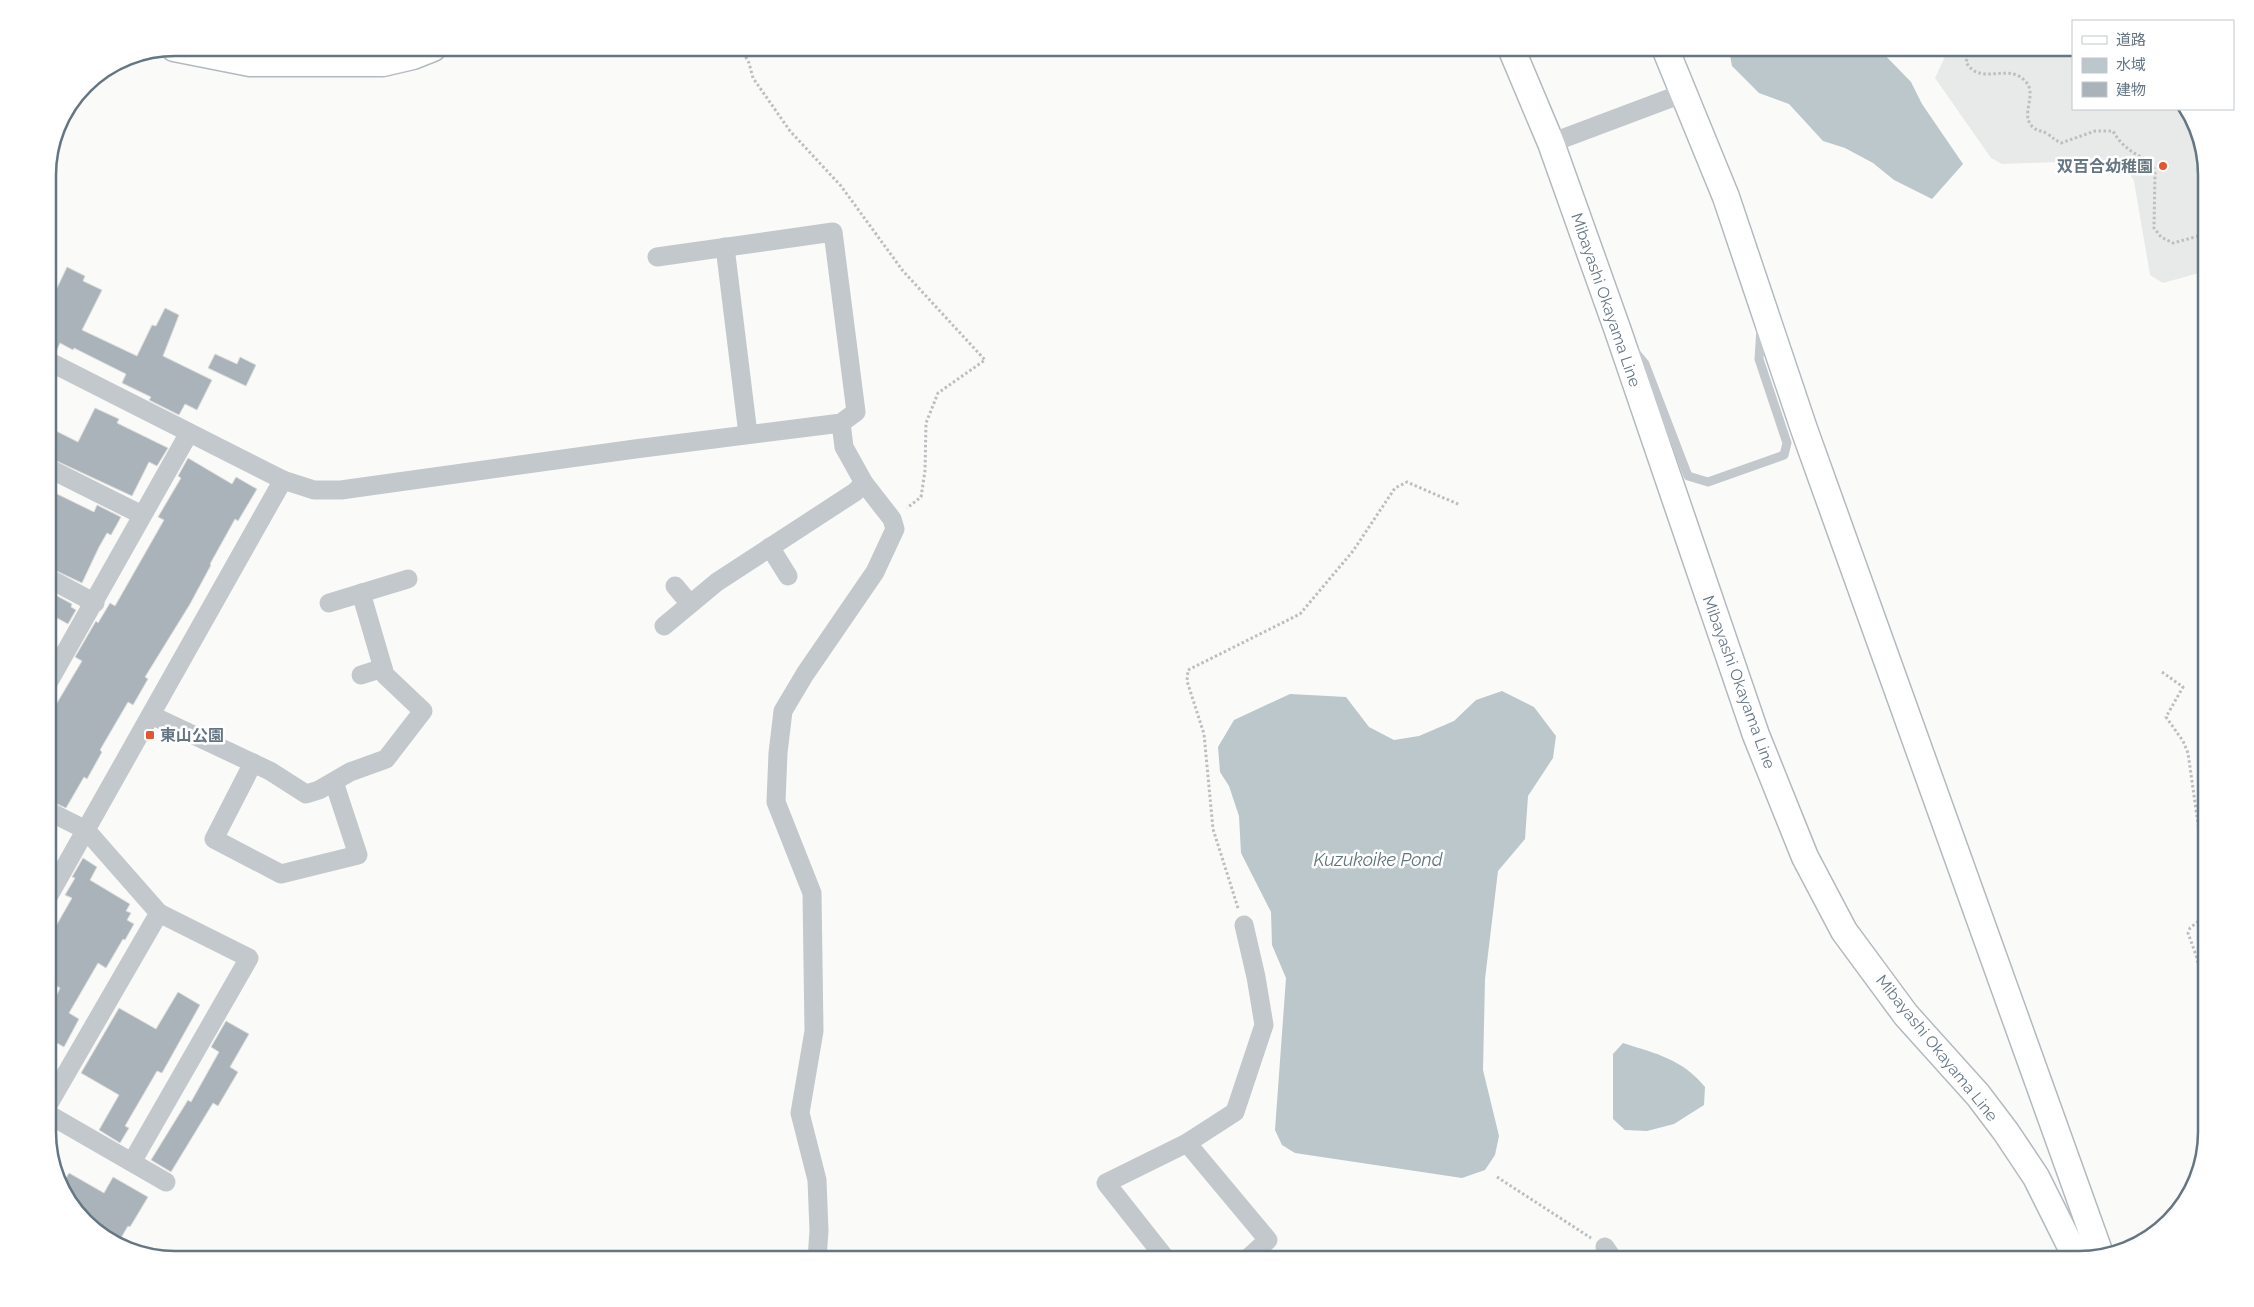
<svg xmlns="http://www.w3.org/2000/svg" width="2254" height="1307" font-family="Raleway,'Noto Sans JP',sans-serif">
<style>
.built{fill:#e8e9e9}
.water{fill:#bbc7cb}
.building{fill:#aab3b9;stroke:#dcdcda}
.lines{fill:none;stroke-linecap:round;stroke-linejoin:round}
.secondary-casing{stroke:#b3babf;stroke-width:29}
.path{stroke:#bbbfc2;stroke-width:3;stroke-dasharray:2.5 2.5;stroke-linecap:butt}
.lane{stroke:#c3c8cc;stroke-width:9}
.street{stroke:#c3c8cc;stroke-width:19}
.secondary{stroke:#fff;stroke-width:26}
.poi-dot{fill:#e4572e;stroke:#fff;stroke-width:2}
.labels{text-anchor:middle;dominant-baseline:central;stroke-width:5;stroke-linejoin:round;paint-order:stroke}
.poi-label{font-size:16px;font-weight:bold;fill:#657683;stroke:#fff;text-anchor:end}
.street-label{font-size:16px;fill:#657683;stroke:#fff}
.water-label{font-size:18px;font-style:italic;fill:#60757c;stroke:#fff}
.rim{fill:none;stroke:#657683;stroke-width:2.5}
</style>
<rect width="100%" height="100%" fill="#fafaf8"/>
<g class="built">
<path d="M233,48H388L268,52Z"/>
<path d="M1949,48H2073V109H2187L2189,111L2206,168V271L2163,283L2150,275L2134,181L2127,169L2110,160L2002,164L1991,158L1935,78Z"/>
</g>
<g class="water">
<path d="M1731,48H1878L1911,82L1922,104L1963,164L1932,199L1894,180L1873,163L1845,148L1823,141L1789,104L1759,93L1732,66L1729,50Z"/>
<path d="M1502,691L1534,707L1556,736L1553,758L1528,796L1525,839L1498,871L1485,979L1483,1070L1499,1136L1495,1155L1485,1170L1462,1178L1295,1153L1282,1145L1275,1130L1286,978L1272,945L1271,912L1241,853L1239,816L1229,786L1220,772L1218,747L1234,720L1290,694L1346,697L1369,727L1394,740L1419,736L1454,721L1476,700Z"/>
<path d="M1623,1043C1657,1054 1682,1059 1705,1087L1704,1105L1674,1124L1647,1131L1625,1130L1613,1119V1054Z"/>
</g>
<g class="building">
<path d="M67,267L85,276L83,281L102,290L82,330L137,356L152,325L156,326L165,308L179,315L163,356L212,380L197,410L185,404L179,415L149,400L151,397L122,383L126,374L74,348L73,350L60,343L56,352L48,350V307Z"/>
<path d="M215,354L237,364L240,357L256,365L246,386L208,368Z"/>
<path d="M95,408L119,419L117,423L168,448L157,466L149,462L132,496L48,457V427L78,442Z"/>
<path d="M188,458L232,484L236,477L257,489L238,521L235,519L210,564L211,565L190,604L145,677L148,679L133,705L128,702L100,750L102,752L87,779L84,777L66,808L48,800V718L82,661L75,657L96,621L98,623L110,603L115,606L164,520L158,517L181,478L178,476Z"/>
<path d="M53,492L94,512L97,505L121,517L111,535L107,533L99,547L82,583L48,567V502Z"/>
<path d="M48,591L72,604L71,607L76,610L68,624L48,613Z"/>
<path d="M48,823L55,827L48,838Z"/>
<path d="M83,858L97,867L90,880L130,904L126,911L131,913L127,920L134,924L125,940L123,939L106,968L98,963L69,1013L79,1019L64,1047L48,1038V1014L60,988L48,981V940L72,898L65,895L75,878L72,877Z"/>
<path d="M178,992L200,1005L162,1073L157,1071L125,1126L129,1128L120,1143L99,1130L119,1095L81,1073L119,1008L156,1029Z"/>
<path d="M226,1021L249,1034L230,1067L238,1072L218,1106L213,1103L171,1172L151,1160L188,1100L191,1102L219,1052L211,1047Z"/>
<path d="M69,1173L104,1193L113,1177L148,1197L130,1227L128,1226L118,1243L104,1235L65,1196L62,1185Z"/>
</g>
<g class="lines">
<g class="secondary-casing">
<g id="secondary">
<path d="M174,48L250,63H383L413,56L433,48"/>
<path d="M1511,48L1551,143L1618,331L1756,735L1805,857L1844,931L1906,1015L1978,1095L2006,1132L2036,1177L2077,1259"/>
<path d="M1665,48L1726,197L1804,429L2100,1254"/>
</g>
</g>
<g class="path">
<path d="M741,48L749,63L753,78L790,131L841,186L903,271L985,360L938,393L926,423L925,471L921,497L907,508"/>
<path d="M1987,48L1969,53L1966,62C1980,87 2008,62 2025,81C2039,94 2018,116 2034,128C2038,131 2043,131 2048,134C2053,138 2055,140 2061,143L2095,131H2113C2123,149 2136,154 2152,163L2155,171L2154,228L2161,237L2173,243L2206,234"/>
<path d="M2162,672L2183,687L2166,717L2183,741L2188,753L2202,852L2206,857"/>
<path d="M1238,908L1213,829L1204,734L1187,681L1188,670L1300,614L1353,551L1395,488L1407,482L1460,505"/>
<path d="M2206,915L2190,928L2188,933L2197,958L2206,1004"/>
<path d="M1497,1177L1591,1238"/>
</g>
<path class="lane" d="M1635,352L1645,364L1688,476L1708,482L1784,455L1787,443L1759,359L1761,328"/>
<g class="street">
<path d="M1551,143L1684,93"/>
<path d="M725,247L748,434"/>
<path d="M48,361L283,480L314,490H341L635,449L841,423L856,412L833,232L657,257"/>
<path d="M48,468L142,515"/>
<path d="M770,547L788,576"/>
<path d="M48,578L95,603"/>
<path d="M675,586L690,604"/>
<path d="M329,603L408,579"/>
<path d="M664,626L717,582L855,492L864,483"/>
<path d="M361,675L383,668"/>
<path d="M48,683L189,433"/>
<path d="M151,715L270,771L306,794L319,790L350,772L386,759L423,711L385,675L361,593"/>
<path d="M253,763L214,839L281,874L358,855L334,782"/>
<path d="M48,811L86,830L159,913L48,1105"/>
<path d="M48,897L283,480"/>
<path d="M48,1114L166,1182"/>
<path d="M1187,1143L1268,1240L1247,1259"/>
<path d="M132,1162L249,958L159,913"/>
<path d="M1605,1247L1613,1259"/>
<path d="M817,1259L819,1231L817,1180L800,1113L814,1031L812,893L776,802L778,753L783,711L805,674L875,572L895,529L892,519L864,483L844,447L841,423"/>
<path d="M1166,1259L1106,1183L1187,1143L1235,1112L1264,1025L1256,977L1244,925"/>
</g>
<use href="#secondary" class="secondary"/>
</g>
<g class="poi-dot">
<circle cx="2163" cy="166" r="5"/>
<rect x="145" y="730" width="10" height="10" rx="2.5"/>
</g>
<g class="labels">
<g class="poi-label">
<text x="2153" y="166">双百合幼稚園</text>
<text x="160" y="735" text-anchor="start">東山公園</text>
</g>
<g class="street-label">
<text transform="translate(1606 300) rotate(71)">Mibayashi Okayama Line</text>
<text transform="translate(1739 682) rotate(70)">Mibayashi Okayama Line</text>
<text transform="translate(1937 1048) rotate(51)">Mibayashi Okayama Line</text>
</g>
<g class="water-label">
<text x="1378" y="859">Kuzukoike Pond</text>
</g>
</g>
<path d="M0 0H2254V1307H0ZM175 56H2079A119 119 0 0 1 2198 175V1132A119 119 0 0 1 2079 1251H175A119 119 0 0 1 56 1132V175A119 119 0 0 1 175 56Z" fill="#fff" fill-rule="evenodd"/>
<path class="rim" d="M175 56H2079A119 119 0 0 1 2198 175V1132A119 119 0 0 1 2079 1251H175A119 119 0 0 1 56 1132V175A119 119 0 0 1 175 56Z"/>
<rect x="2072" y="20" width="162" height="90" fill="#ffffff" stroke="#c1c8cd"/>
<rect x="2082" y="36" width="25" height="8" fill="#ffffff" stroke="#c1c8cd"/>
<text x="2116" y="45" font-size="15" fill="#657683">道路</text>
<rect x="2082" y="58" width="25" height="15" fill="#bbc7cb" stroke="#c1c8cd"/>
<text x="2116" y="70" font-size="15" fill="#657683">水域</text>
<rect x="2082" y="82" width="25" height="15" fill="#aab3b9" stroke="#c1c8cd"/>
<text x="2116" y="95" font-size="15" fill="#657683">建物</text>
</svg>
